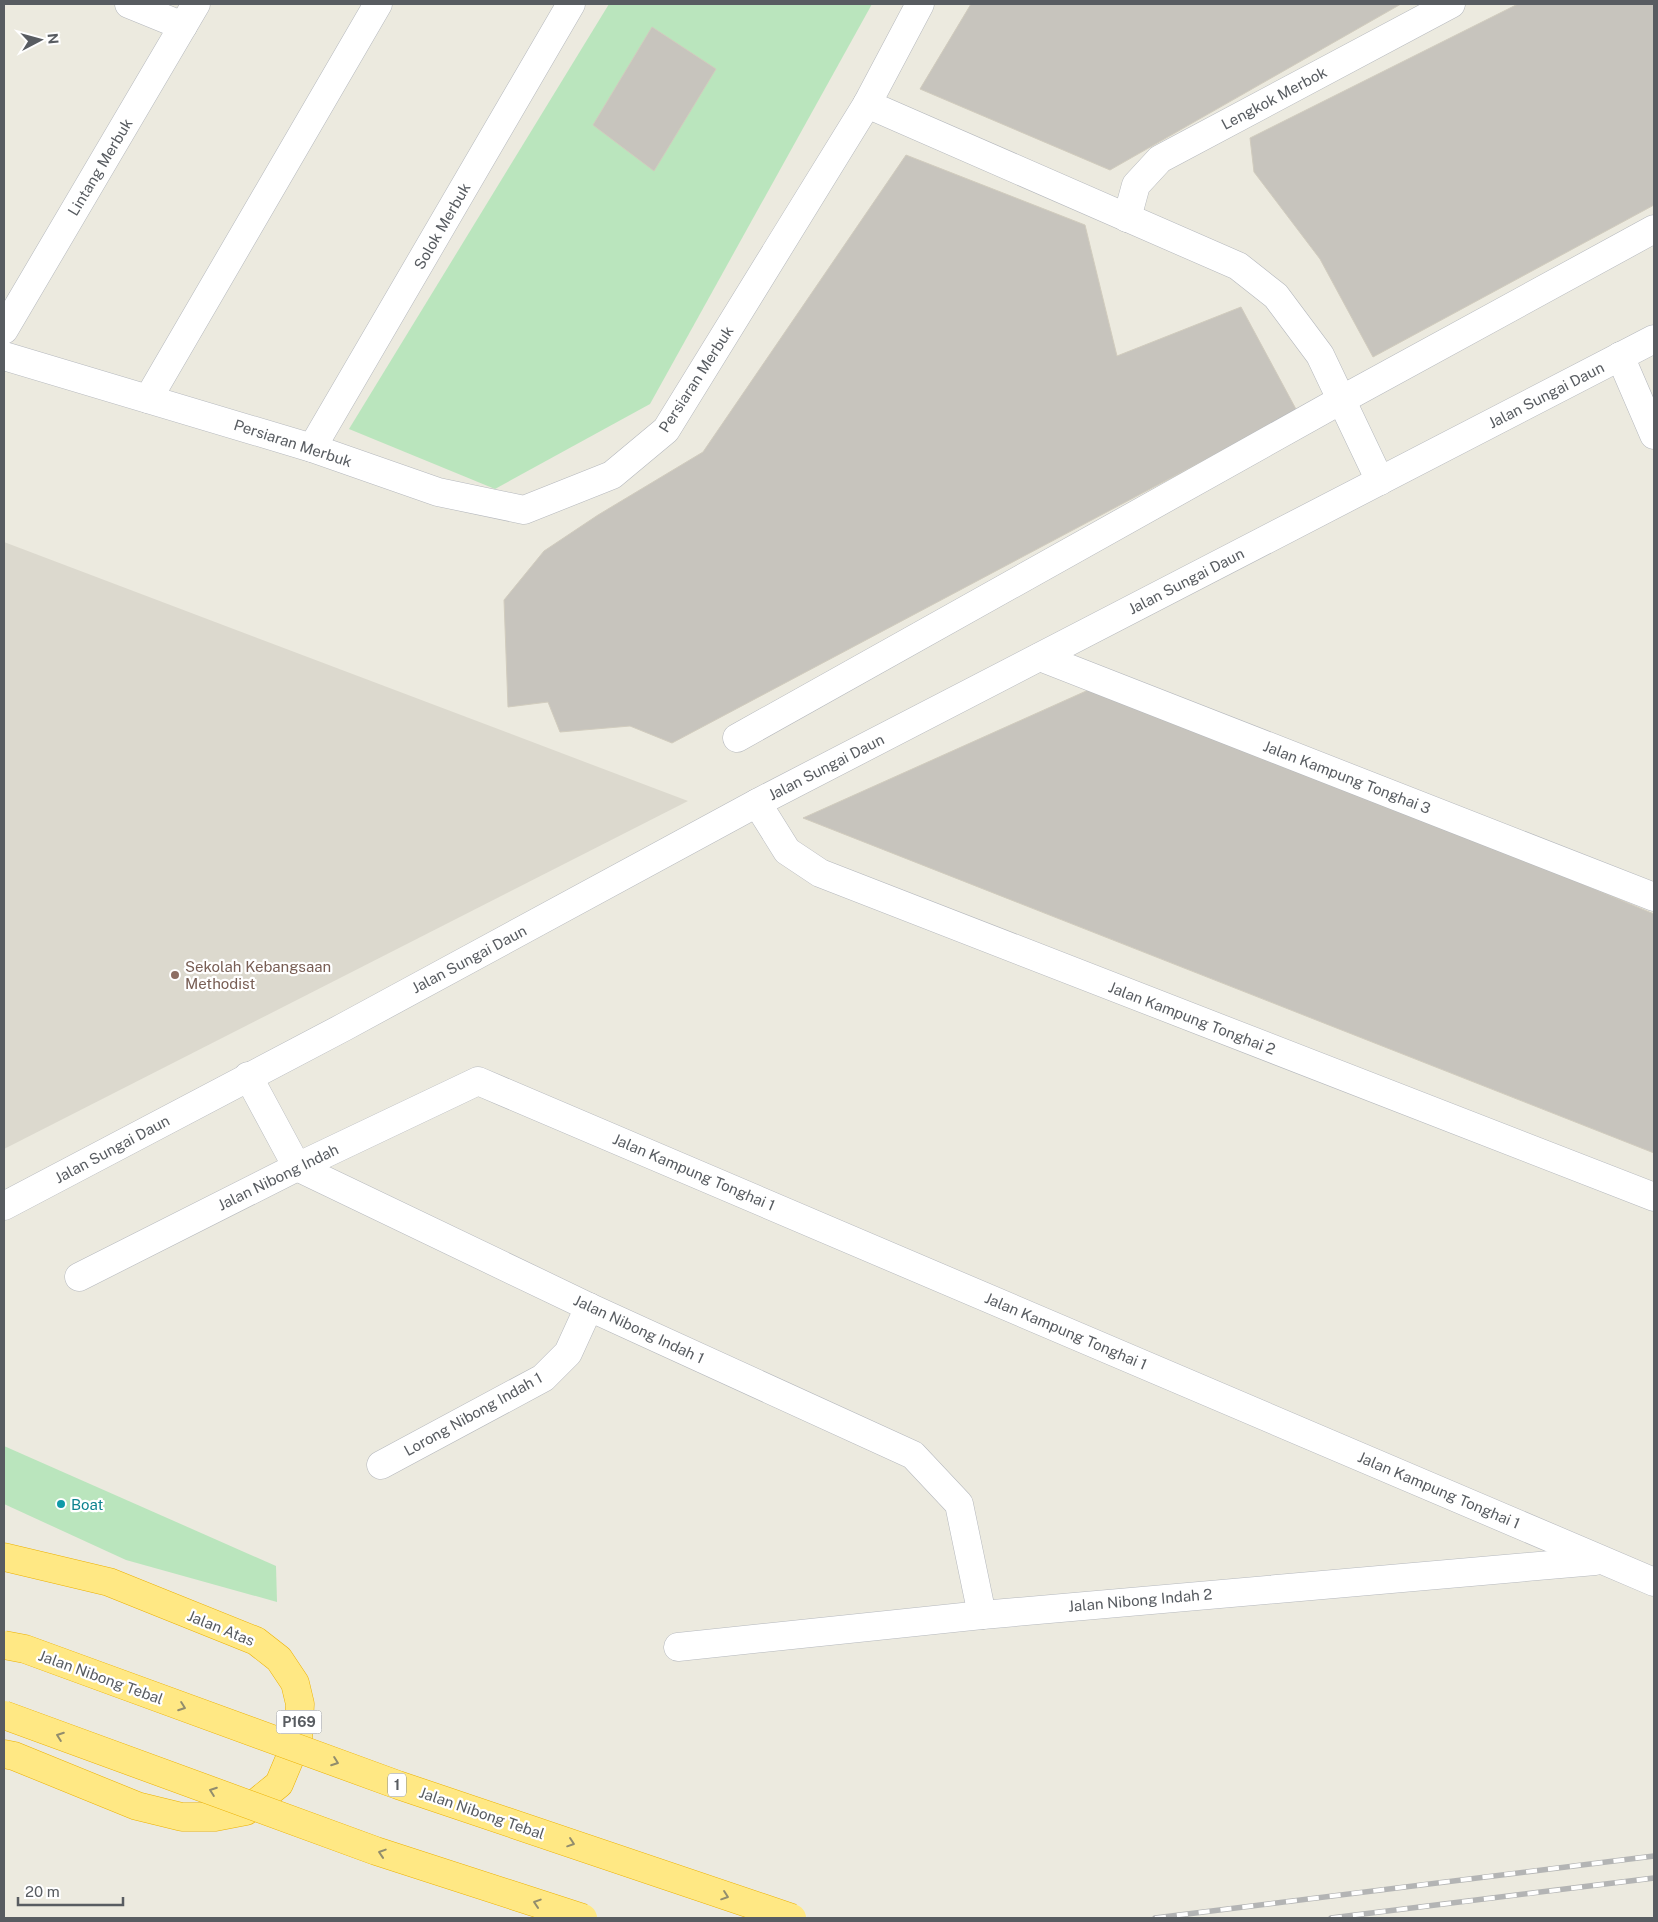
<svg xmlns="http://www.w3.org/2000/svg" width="1658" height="1922" font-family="'Public Sans',sans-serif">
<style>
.education{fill:#dcd9ce}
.green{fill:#bae5bd}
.building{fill:#c7c4bd;stroke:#d1ccbe}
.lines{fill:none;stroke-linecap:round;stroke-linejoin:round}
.minor-casing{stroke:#b5b8bd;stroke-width:29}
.highway-casing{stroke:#ecb100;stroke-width:29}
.minor{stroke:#fff;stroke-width:28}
.highway{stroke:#ffe884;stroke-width:28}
.rail-casing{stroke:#b3b4b4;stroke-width:5.5}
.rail{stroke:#fff;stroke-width:4;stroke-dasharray:11;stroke-linecap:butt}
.highway-bridge-casing{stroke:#ecb100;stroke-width:29;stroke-linecap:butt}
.highway-bridge{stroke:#ffe884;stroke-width:28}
.oneway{stroke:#928d6d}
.education-dot{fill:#8d6e63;stroke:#fff;stroke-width:2}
.culture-dot{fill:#0f9aa8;stroke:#fff;stroke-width:2}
.labels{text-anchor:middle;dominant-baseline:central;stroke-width:4.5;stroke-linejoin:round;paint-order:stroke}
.shield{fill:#fff;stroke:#8a8d90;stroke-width:1}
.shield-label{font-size:14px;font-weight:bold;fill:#585c61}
.street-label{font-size:15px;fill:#585c61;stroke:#fff}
.education-label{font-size:15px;fill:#785e54;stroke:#fff;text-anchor:start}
.culture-label{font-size:15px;fill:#0d838f;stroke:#fff;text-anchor:start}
</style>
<rect width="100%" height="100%" fill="#eceadf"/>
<path class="education" d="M4,542L688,801L4,1149Z"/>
<g class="green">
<path d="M609,4H872L650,404L495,489L349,429Z"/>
<path d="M4,1446L276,1566L277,1602L126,1560L4,1504Z"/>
</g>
<g class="building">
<path d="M971,4H1401L1110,170L920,89Z"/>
<path d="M1518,4H1654V205L1373,357L1320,259L1254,172L1250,138Z"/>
<path d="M652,27L716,69L654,171L593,125Z"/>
<path d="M906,155L1085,225L1117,356L1241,307L1297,411L672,743L630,726L560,732L548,702L508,707L504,600L544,551L598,515L703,452Z"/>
<path d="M1104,683L1654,914V1153L803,818Z"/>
</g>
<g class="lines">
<g class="minor-casing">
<g id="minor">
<path d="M129,4L183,26"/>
<path d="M867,104L1238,266L1276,296L1320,355L1380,481"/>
<path d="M1127,218L1136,185L1160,159L1451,4"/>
<path d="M4,330L196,4"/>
<path d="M4,356L312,448L438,492L524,510L612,475L666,430L867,104L920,4"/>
<path d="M1620,356L1654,435"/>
<path d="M148,399L378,4"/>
<path d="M312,448L571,4"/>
<path d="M1040,657L1654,897"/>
<path d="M737,738L1341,400L1654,229"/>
<path d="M757,803L787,851L820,873L1654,1197"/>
<path d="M248,1076L297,1167L589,1307L913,1455L959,1504L982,1615"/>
<path d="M4,1206L344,1027L757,803L1654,339"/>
<path d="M79,1277L297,1167L478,1081L1654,1582"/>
<path d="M381,1465L543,1378L568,1353L589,1307"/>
<path d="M678,1647L982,1615L1595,1561"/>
</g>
</g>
<g class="highway-casing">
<path id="highway" d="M4,1557L109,1582L256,1641L279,1659L295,1683L300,1704L298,1739L279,1784L246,1811L215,1817H182L137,1806L14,1756L4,1754"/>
</g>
<use href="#minor" class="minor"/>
<use href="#highway" class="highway"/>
<g class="rail-casing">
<g id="rail">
<path d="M1155,1918L1654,1856"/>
<path d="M1331,1918L1654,1878"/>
</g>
</g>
<use href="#rail" class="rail"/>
<g class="highway-bridge-casing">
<g id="highway-bridge">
<path d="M4,1645L25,1649L398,1785L792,1918"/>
<path d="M4,1715L376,1851L583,1918"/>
</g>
</g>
<use href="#highway-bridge" class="highway-bridge"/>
</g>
<defs><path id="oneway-chevron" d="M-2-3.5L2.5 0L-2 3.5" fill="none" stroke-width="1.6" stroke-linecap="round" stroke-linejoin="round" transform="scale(1.25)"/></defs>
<g class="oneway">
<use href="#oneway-chevron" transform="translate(182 1707) rotate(20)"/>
<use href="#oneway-chevron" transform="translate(60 1736) rotate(-160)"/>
<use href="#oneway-chevron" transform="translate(335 1762) rotate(20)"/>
<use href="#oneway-chevron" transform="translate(213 1791) rotate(-160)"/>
<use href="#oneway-chevron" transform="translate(571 1843) rotate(19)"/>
<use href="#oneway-chevron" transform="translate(382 1853) rotate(-162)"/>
<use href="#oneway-chevron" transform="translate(725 1896) rotate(19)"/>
<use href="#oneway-chevron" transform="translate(537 1903) rotate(-162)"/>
</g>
<circle class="education-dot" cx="175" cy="975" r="5"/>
<circle class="culture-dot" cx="61" cy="1504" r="5"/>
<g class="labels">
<g class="shield">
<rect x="276.5" y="1710.5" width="45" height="23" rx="4"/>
<rect x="388" y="1773.5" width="18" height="23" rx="4"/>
</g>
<g class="shield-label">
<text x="299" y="1722">P169</text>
<text x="397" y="1785">1</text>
</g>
<g class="street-label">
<text transform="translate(1274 98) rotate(-28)">Lengkok Merbok</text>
<text transform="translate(100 167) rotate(-59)">Lintang Merbuk</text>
<text transform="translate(442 226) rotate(-60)">Solok Merbuk</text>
<text transform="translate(696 379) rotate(-57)">Persiaran Merbuk</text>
<text transform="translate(1546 395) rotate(-27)">Jalan Sungai Daun</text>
<text transform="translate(293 443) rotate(18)">Persiaran Merbuk</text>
<text transform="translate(1186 581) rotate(-27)">Jalan Sungai Daun</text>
<text transform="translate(826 767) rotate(-27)">Jalan Sungai Daun</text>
<text transform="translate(1347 777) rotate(21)">Jalan Kampung Tonghai 3</text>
<text transform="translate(469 959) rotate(-28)">Jalan Sungai Daun</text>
<text transform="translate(1192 1018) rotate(21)">Jalan Kampung Tonghai 2</text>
<text transform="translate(112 1149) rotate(-28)">Jalan Sungai Daun</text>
<text transform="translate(694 1172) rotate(23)">Jalan Kampung Tonghai 1</text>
<text transform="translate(278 1177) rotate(-26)">Jalan Nibong Indah</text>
<text transform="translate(639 1329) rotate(25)">Jalan Nibong Indah 1</text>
<text transform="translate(1066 1331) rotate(23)">Jalan Kampung Tonghai 1</text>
<text transform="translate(473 1414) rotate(-29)">Lorong Nibong Indah 1</text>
<text transform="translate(1439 1490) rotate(23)">Jalan Kampung Tonghai 1</text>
<text transform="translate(1140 1600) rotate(-5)">Jalan Nibong Indah 2</text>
<text transform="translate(221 1628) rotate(22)">Jalan Atas</text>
<text transform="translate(101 1677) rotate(20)">Jalan Nibong Tebal</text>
<text transform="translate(482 1813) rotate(19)">Jalan Nibong Tebal</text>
</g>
<g class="education-label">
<text x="185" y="966">Sekolah Kebangsaan<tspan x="185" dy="17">Methodist</tspan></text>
</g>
<g class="culture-label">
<text x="71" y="1504">Boat</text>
</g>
</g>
<rect width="1658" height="1922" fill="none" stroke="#585c61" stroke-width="10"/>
<g transform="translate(40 40) rotate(84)" stroke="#ffffff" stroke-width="4" paint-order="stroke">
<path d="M0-4L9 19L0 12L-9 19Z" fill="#585c61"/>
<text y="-8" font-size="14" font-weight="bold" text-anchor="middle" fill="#585c61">N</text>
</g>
<path d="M18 1897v8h105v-8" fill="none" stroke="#585c61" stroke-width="2.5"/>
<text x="25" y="1897" font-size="15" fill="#585c61" stroke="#ffffff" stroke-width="4" paint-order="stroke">20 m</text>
</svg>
